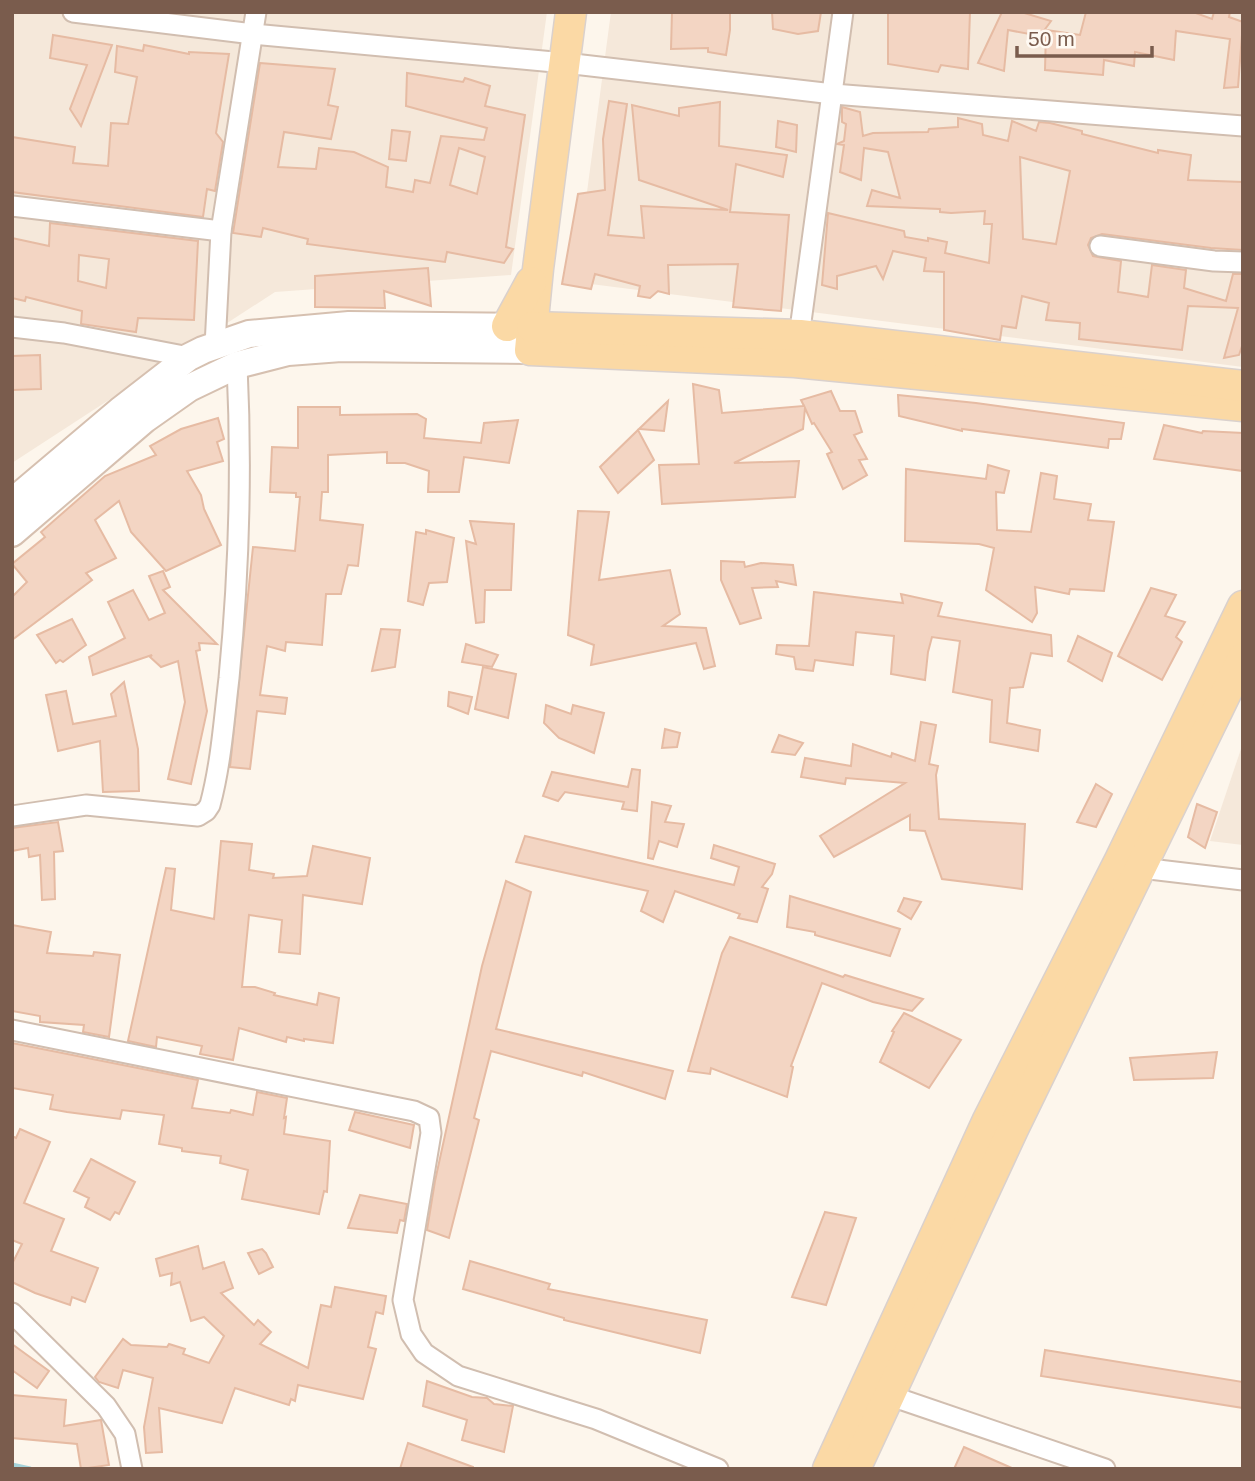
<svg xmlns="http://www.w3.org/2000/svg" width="1255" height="1481" font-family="Arial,sans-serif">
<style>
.residential{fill:#f5e8da}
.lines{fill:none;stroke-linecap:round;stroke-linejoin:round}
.stream{stroke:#a5d3da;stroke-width:5}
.building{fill:#f3d5c3;stroke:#e6bba3;stroke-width:2;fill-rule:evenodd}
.street-casing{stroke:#d1beb0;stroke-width:23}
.secondary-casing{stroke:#d6c0b0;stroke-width:30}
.primary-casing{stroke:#dad1cd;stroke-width:33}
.street{stroke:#fff;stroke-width:19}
.secondary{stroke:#fff;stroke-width:26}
.primary{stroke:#fbd9a5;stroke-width:30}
</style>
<rect width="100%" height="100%" fill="#fdf6ec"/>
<g class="residential">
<path d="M12,12H547L511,275L275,292L12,463Z"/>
<path d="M611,12H1243V367L575,282Z"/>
<path d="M1243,743V845L1210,841Z"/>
</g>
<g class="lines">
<path class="stream" d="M12,1465L30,1469"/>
</g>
<g class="building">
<path d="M672,12H730V30L726,55L708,52V48L671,49Z"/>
<path d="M772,12H821L818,31L798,34L773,29Z"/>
<path d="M888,12H970L968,69L941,65L938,72L888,64Z"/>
<path d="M1002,12H1021L1051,21L1040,36L1008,30L1004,71L978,63Z"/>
<path d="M1086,12H1193L1212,19L1214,12H1230L1229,17L1243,22L1238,87L1224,88L1230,39L1176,31L1174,60L1135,52L1134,66L1104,60L1103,75L1045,70L1046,30L1080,35Z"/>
<path d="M53,35L112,45L81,126L70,109L87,65L50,58Z"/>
<path d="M144,45L189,54V52L229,54L216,133L223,142L215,191L207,189L203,217L12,192V137L75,147L73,163L108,166L111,123L128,124L137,77L115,72L117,46L143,51Z"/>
<path d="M260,63L335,69L328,105L338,107L331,139L284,132L278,167L316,169L319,148L354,152L388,167L386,187L413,192L415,180L430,183L441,136L484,140L487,128L406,106L407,73L463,82L465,78L490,86L485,106L525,115L506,247L513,249L504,263L447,252L445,262L307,244L308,239L263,228L261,237L233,233ZM459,148L485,157L477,194L450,185Z"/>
<path d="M609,101L627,104L608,235L644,238L641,206L728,210L639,180L632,105L679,116V108L720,102L719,146L787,155L783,177L736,164L730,212L789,215L781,311L733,307L738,264L668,265L669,294L658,291L650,298L638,296L640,286L595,274L591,289L562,284L578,194L605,190L603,139Z"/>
<path d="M842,107L860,112L863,136L873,133L928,132L929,129L958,127V118L982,124L983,135L1008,141L1012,121L1036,131L1039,122L1050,123L1082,131V134L1158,153V150L1191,155L1188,180L1243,182V250L1211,248L1102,234L1091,238L1088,245L1093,256L1121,261L1118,292L1131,294L1148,297L1152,265L1186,270L1184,288L1226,301L1233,274H1243V343L1239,355L1224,358L1238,308L1188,306L1182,350L1079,339L1080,323L1046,320L1049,303L1022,296L1016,328L1002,326L1000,340L944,330V272L924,271L926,258L893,251L883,279L876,266L837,276V289L822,285L828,213L904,231L905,237L928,241V238L947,242L945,253L989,263L992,224H984L985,211L951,213L940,212V209L867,206L872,190L900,198L888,152L864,148L861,180L840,172L844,145L837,144L844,141L846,124L842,122ZM1020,157L1070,171L1056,244L1023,239Z"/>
<path d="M778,121L797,125L796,152L776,147Z"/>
<path d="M392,130L410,132L406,161L389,159Z"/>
<path d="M50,223L198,241L194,320L138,318L136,332L81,324L82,311L26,297L25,301L12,298V238L49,246ZM79,255L109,259L106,288L78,281Z"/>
<path d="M428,268L431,306L384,291L385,308L315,307V276Z"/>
<path d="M40,355L41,389L12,390V356Z"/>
<path d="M693,384L719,390L722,413L804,406L801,400L831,391L840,411H855L862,432L854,435L867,459L859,460L867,475L843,489L827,454L832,452L814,423L812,424L805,408L803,429L734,463L799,461L795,497L662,504L659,465L699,464Z"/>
<path d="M898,395L976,403L1124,423L1121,439H1109L1108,448L962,429V431L899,416Z"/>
<path d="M668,401L664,431L639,429Z"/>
<path d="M298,407H340V415L417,414L426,419L424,438L481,443L484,423L518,420L509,463L464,457L459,492H428L429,471L405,463H387V452L328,455V492H322L320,520L363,525L358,566L348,565L341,594H326L322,645L286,642L285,651L267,646L260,695L287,698L285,714L257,711L250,769L230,767L253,547L295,551L300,497H296V493L270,492L272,447L298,448Z"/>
<path d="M218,418L224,439L217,442L223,461L187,471L201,495L204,509L221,545L166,571L131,532L119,501L95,520L116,558L86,573L92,580L12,640V597L27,582L12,564L45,537L41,532L105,476L156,455L150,446L181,429Z"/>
<path d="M1164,425L1202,433L1203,431L1243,433V471L1154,459Z"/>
<path d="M638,430L654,460L618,493L600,467Z"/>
<path d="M988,465L1009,471L1004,493L996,492L997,530L1031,532L1041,473L1057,476L1054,499L1091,504L1088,520L1114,522L1104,591L1070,589L1069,594L1035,587L1037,613L1032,622L986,590L994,548L979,544L905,541L906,469L986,479Z"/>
<path d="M578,511L609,512L599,580L670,570L680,614L663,626L706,628L715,666L704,669L696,643L591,665L594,645L568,635Z"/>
<path d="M470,521L514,524L511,590H485L484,622L476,623L466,541L476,544Z"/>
<path d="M426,530L454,538L447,582L429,583L423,605L408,601L416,532L426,534Z"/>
<path d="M721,561L744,562L745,567L761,563L793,565L796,585L776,581L778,587L752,588L761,618L740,624L721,580Z"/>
<path d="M163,571L170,587L163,590L217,644L199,643L200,650L196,651L207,711L191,784L168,779L185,702L178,661L161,667L150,657L152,655L93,675L89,657L125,638L108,602L133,590L149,620L165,613L149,576Z"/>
<path d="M1151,588L1176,595L1165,616L1185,622L1176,637L1182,642L1162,680L1118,656Z"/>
<path d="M814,592L903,603L901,594L942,603L938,616L1051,635L1052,656L1031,653L1023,687L1010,688L1007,723L1040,730L1038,751L990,742L992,700L953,692L960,641L932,637L928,652L925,680L891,674L894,636L856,632L853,665L815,660L813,671L796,669L794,657L776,654L777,645L809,646Z"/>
<path d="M72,619L86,645L63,662L60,660L56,663L37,635Z"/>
<path d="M381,629L400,630L395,667L372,671Z"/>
<path d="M1078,636L1112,653L1102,681L1068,661Z"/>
<path d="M466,644L498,655L492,667L462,662Z"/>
<path d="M483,667L516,674L508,718L475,709Z"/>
<path d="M124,682L138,749L139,791L103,792L100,741L58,751L46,695L66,691L73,724L116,716L111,694Z"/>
<path d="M449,692L472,697L468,714L448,706Z"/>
<path d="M546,705L571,714L573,705L604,713L594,753L559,738L544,723Z"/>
<path d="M921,722L936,725L929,764L938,766L936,775L939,819L1025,824L1022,889L942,879L925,831L910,830V815L834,857L820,836L905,783L846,778L845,784L801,777L805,758L851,766L853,744L891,757L892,753L915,761Z"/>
<path d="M665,729L680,733L677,747L662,748Z"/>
<path d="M779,735L803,743L795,755L772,752Z"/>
<path d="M632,769L640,770L637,811L622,809L624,802L565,792L558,801L543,796L552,772L628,787Z"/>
<path d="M1096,784L1112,794L1096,827L1077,822Z"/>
<path d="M652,802L671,806L665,822L684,824L677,847L659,841L653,859L648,858Z"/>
<path d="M1197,804L1217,812L1205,848L1188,837Z"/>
<path d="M58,822L63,851L54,852L55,899L42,900L40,855L29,857L28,848L12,851V828Z"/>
<path d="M525,836L734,885L739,867L711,858L714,845L775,864L772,874L762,887L768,889L757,922L738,918L740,914L675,891L663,922L641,911L648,891L516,862Z"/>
<path d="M221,841L252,844L249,870L274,874L273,878L307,876L313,846L370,858L362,904L303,895L300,954L279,952L282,920L249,915L242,987H255L275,993L274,995L317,1005L319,993L339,998L333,1043L304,1039V1041L287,1037L286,1042L239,1028L233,1060L200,1054L202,1046L157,1037L156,1047L128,1041L166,868L175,869L171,910L214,919Z"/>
<path d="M506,881L531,892L496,1029L673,1071L665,1099L583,1072L582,1076L491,1051L474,1118L479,1120L449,1238L427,1230L435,1181L482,966Z"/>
<path d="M790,896L900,929L890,956L815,935V932L787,927Z"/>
<path d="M904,898L921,902L911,919L898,911Z"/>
<path d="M12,925L51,932L47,953L93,956L94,952L120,955L109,1037L83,1032L84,1025L40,1022V1016L12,1011Z"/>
<path d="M730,937L843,977L845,975L923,999L912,1011L873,1002L822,983L791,1066L793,1067L787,1097L711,1068L710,1074L688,1071L722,953Z"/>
<path d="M904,1013L961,1040L929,1088L880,1062L894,1032L892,1031Z"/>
<path d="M12,1043L198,1080L192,1108L230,1113L231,1110L253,1115L257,1092L287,1098L284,1118L286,1117L284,1134L330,1141L327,1192L324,1191L319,1214L242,1199L248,1170L220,1163L221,1156L182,1151V1148L159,1144L164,1115L122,1110L120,1119L67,1112L50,1109L53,1095L12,1088Z"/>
<path d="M1217,1052L1213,1078L1134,1080L1130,1058Z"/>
<path d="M355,1112L414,1125L410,1148L349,1130Z"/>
<path d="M20,1129L50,1142L24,1203L64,1219L51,1251L98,1268L85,1302L72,1297L70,1305L35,1293L12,1282V1264L22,1244L12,1240V1136L16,1138Z"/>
<path d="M91,1159L135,1182L119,1214L115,1212L110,1220L85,1207L89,1198L74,1191Z"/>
<path d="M360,1195L407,1204L404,1221L400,1220L397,1233L348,1228Z"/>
<path d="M825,1212L856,1218L826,1305L792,1297Z"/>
<path d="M198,1246L203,1269L224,1262L233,1288L221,1293L254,1325L258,1320L271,1332L260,1344L308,1368L321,1305L331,1307L335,1287L386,1296L383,1314L376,1312L368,1347L376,1349L363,1399L298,1385L295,1401L291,1399L289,1405L235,1388L222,1423L159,1408L162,1452L146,1453L144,1427L153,1378L123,1370L118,1388L99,1382L95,1377L123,1339L131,1345L167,1347L169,1344L185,1349L183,1354L209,1363L224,1336L204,1317L191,1321L180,1282L171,1285L172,1273L160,1276L156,1259Z"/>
<path d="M262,1249L266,1253L273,1267L259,1274L248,1253Z"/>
<path d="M470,1261L550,1284L548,1289L707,1320L700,1353L564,1320V1318L463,1289Z"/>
<path d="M12,1344L49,1371L37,1388L12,1370Z"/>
<path d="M1045,1350L1243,1382V1408L1041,1376Z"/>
<path d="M427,1381L472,1397L487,1398L494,1404L513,1406L504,1452L462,1440L467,1420L423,1406Z"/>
<path d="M12,1395L66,1400L64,1426L101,1420L109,1465L81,1469L77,1444L12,1438Z"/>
<path d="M408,1443L473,1467V1469H400Z"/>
<path d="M964,1447L1014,1469H954Z"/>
</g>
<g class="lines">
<g class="street-casing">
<g id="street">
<path d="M73,12L253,34L565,63L833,94L1243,126"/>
<path d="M12,206L221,231"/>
<path d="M1100,246L1214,261L1243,262"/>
<path d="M12,327L64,333L189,357"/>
<path d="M798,344L843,12"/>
<path d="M215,346L221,231L256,12"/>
<path d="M12,816L86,805L198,816L206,811L210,805C221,764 224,720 229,678C239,574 242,469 237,365"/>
<path d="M1133,865L1141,868L1243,880"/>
<path d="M12,1030L414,1111L429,1118L431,1133L403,1300L411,1334L424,1353L458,1376L596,1419L718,1469"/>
<path d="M12,1313L106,1406L125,1434L132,1469"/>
<path d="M888,1395L1105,1469"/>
</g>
</g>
<g class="secondary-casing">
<g id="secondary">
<path d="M12,502L122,409L189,357L203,350L249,334L349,325L527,327"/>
<path d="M12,533L145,419L189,388L237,365L288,352L341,348L530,350"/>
</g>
</g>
<g class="primary-casing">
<g id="primary">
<path d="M571,12L538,269L530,350L795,362L1243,406"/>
<path d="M507,326L531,282"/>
<path d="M532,327L800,335L1243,386"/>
<path d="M828,1469L988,1120L1120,860L1243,606"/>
<path d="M855,1469L1013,1129L1243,658"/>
</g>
</g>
<use href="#street" class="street"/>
<use href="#secondary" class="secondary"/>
<use href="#primary" class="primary"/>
</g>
<rect width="1255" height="1481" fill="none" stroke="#7a5c4d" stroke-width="28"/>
<path d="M1017 46v10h135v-10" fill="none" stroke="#7a5c4d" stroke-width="3.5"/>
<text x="1028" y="46" font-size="21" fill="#7a5c4d" stroke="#fffaf3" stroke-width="5" paint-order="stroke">50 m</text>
</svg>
